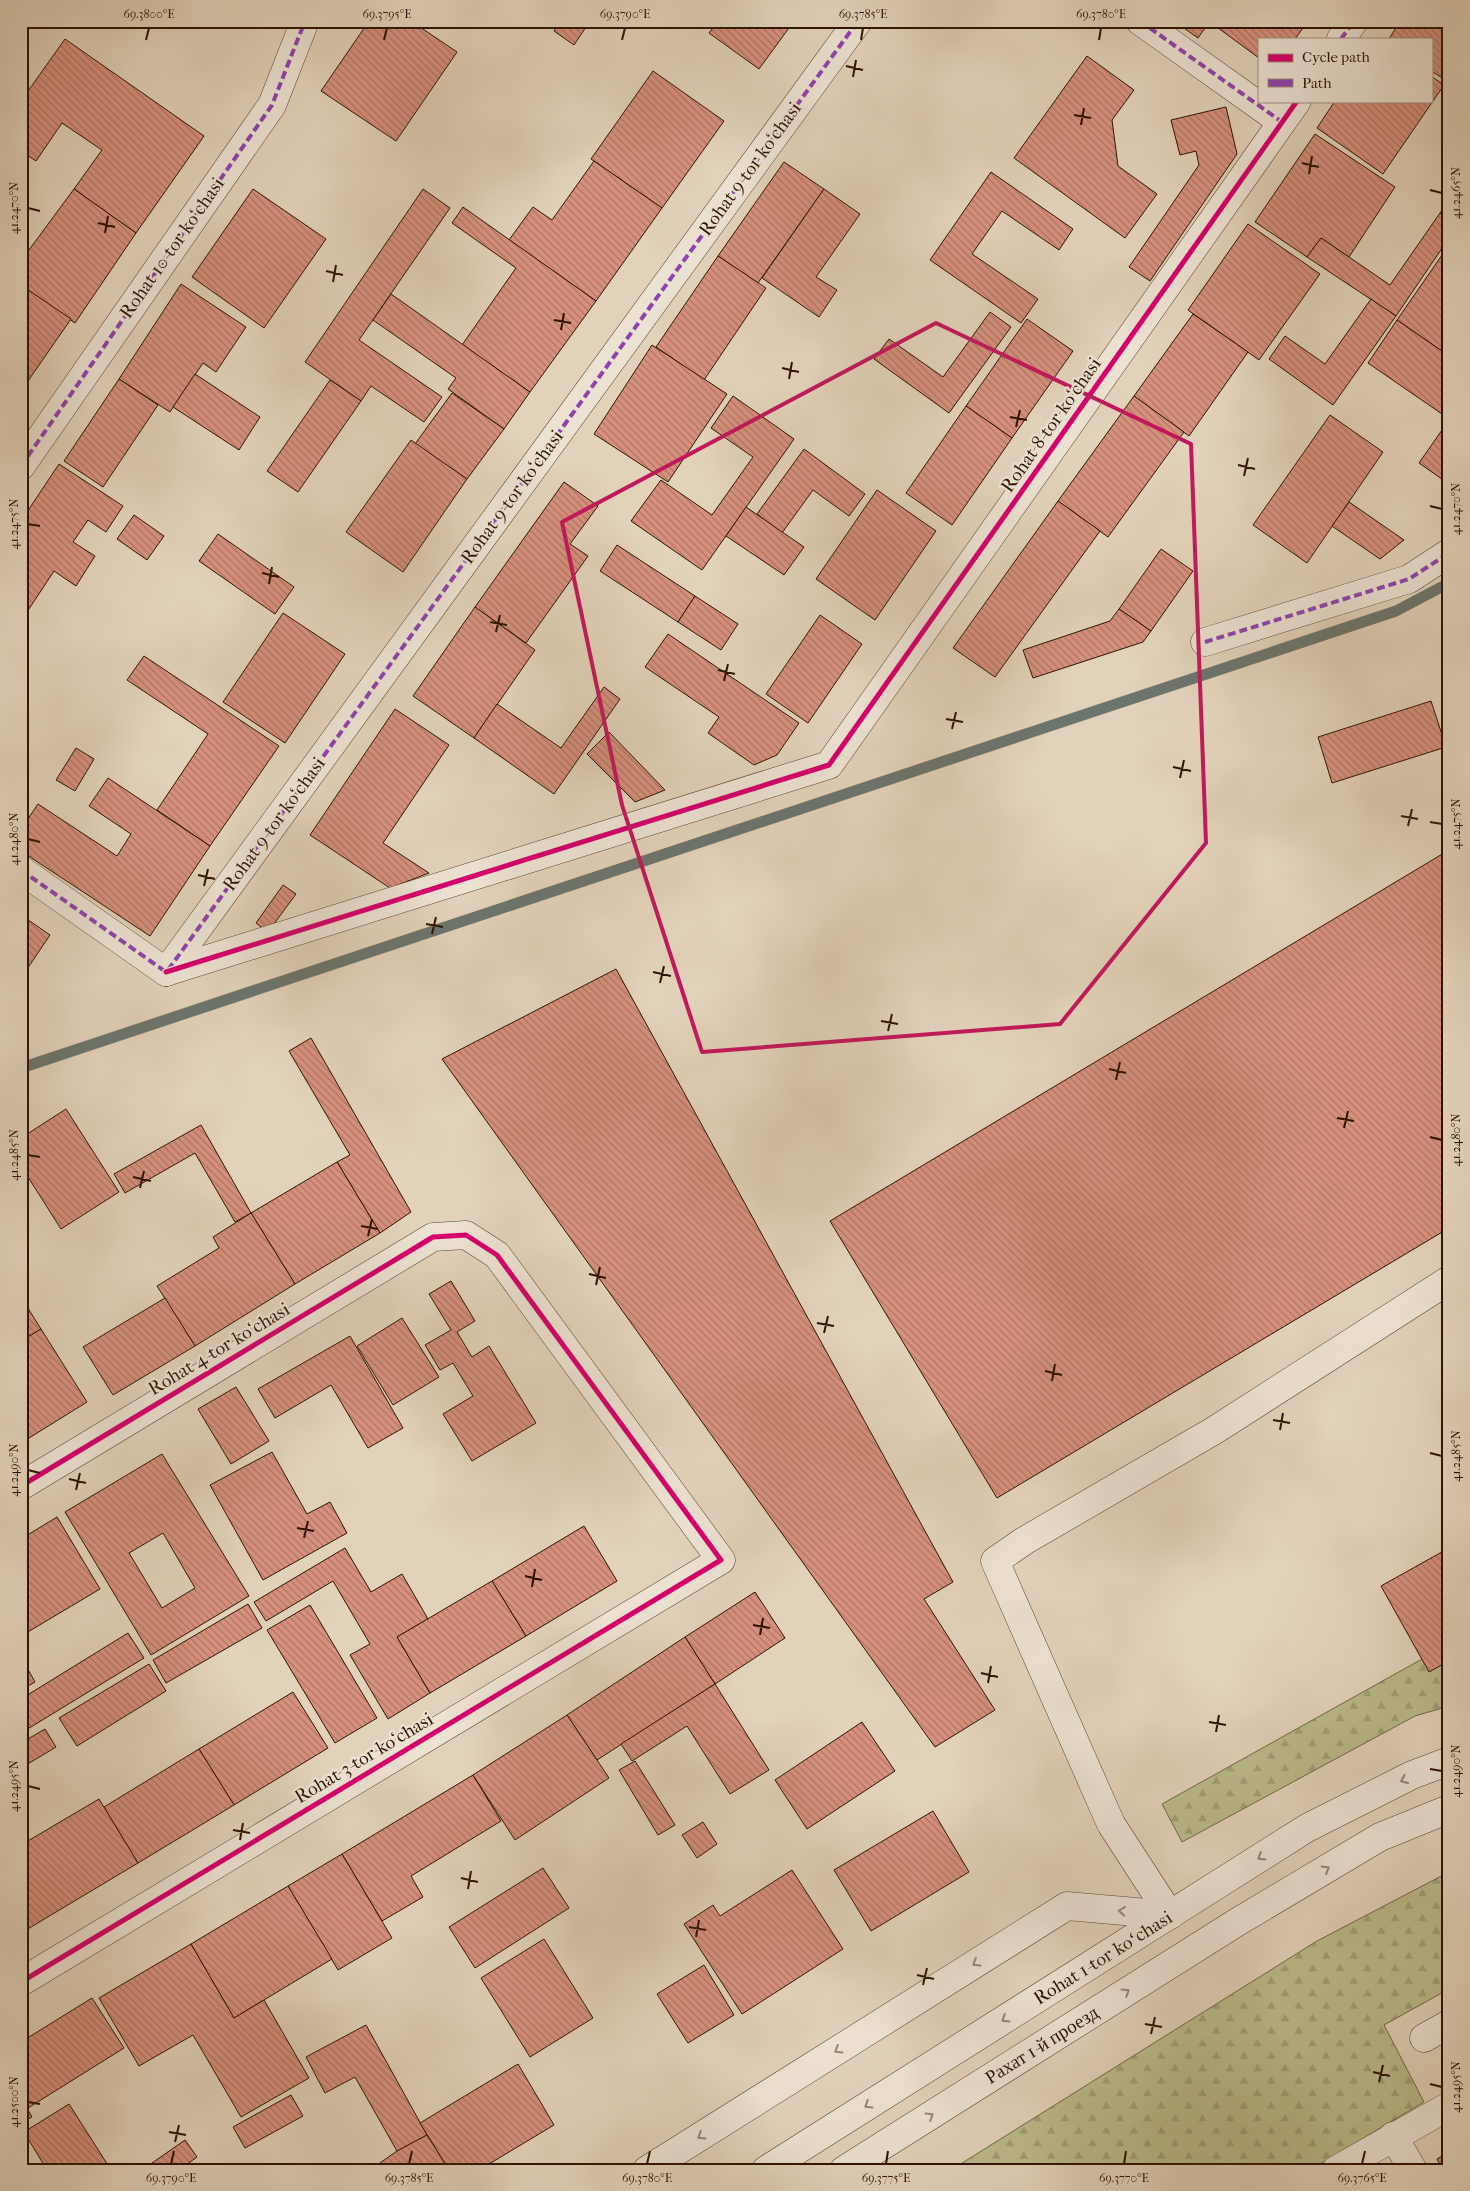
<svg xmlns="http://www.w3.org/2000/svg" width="1470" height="2191" font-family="'IM FELL French Canon',serif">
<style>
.forest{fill:url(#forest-firs);stroke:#746646}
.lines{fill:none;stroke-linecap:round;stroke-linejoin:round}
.stream{stroke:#6c756d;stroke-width:11}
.building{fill:url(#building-back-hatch);stroke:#2e1300;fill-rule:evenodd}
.minor-casing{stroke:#5b432e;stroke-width:29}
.minor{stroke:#ece2d2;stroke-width:28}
.quiet{stroke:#8e44ad;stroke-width:4;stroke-dasharray:8 4;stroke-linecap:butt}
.cycleway-casing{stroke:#ece2d2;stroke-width:8}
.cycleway{stroke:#d6006c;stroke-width:5}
.oneway{stroke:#968574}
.marked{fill:none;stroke:#c2185b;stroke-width:4;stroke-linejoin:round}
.ticks{fill:none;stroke:#2e1300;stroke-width:2}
.labels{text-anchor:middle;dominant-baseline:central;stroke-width:4.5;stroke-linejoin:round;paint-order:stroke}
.street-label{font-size:19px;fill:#2e1300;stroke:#ece2d2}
.neatline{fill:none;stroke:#2e1300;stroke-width:2}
.ticks-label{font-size:12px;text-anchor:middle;fill:#2e1300}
</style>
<defs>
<pattern id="forest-firs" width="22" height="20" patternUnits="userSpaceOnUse" patternTransform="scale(1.25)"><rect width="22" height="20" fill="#baba8b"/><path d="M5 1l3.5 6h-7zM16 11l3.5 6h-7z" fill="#a09f76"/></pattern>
<pattern id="building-back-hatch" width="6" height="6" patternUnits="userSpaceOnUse" patternTransform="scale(1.25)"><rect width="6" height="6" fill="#d7917e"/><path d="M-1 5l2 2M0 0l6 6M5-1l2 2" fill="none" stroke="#af7565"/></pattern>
</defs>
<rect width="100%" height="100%" fill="#e2d2ba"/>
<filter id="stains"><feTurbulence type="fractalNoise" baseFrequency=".004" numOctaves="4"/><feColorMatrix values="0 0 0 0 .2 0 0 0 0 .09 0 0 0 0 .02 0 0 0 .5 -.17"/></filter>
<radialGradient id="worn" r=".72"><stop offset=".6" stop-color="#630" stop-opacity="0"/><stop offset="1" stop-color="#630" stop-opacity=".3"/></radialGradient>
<g class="forest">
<path d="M1449,1644V1706L1415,1716L1182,1842L1162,1804Z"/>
<path d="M1449,1872V1989L1384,2025L1424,2102L1310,2170H951L1317,1941Z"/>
</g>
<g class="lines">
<path class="stream" d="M21,1068L1396,611L1449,583"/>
</g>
<g class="building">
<path d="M369,21H411L457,52L396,141L321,91Z"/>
<path d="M561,21H590L574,45L554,31Z"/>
<path d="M718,21H794L759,69L709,33Z"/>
<path d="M1174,21H1210L1198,38Z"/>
<path d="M1217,21H1308L1295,39H1259V58L1214,25Z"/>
<path d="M1400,21H1449V82L1431,71V39H1389Z"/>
<path d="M65,39L204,136L136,233L74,189L102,150L62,123L36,161L21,151V101Z"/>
<path d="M1087,56L1134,90L1112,120L1118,166L1157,194L1125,238L1014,158Z"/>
<path d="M653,71L724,121L662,208L591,159Z"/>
<path d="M1431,76L1444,85L1383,174L1317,128L1335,101H1431Z"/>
<path d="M1226,107L1237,154L1150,281L1129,267L1199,165L1196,151L1180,155L1171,120Z"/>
<path d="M1315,134L1395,187L1349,257L1321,238L1307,257L1255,222Z"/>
<path d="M594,161L662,208L596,301L509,240L533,207L552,220Z"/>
<path d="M784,162L824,189L758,283L718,256Z"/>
<path d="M991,172L1073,229L1059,250L1002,211L972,254L1038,299L1021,323L930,260Z"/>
<path d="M74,189L136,233L75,323L21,285V251L26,254Z"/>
<path d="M253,189L326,239L264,328L192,277Z"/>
<path d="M423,189L450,208L359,340L442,397L424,422L371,386L361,401L305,362Z"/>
<path d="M824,189L860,214L816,277L837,290L819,317L762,278Z"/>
<path d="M1449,200V219L1440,213Z"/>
<path d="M463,207L596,301L530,392L462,345L516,268L452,223Z"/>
<path d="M1440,213L1449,219V238L1396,316L1307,257L1321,238L1390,285Z"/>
<path d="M1248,224L1320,274L1259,360L1188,310Z"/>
<path d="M1449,245V301L1445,307L1449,309V356L1397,320Z"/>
<path d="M718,256L766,288L704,380L656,347Z"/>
<path d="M181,284L246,327L216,372L203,363L170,412L119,379Z"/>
<path d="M21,285L71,319L21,391Z"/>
<path d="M391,294L530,392L504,429L448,389L456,378L373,320Z"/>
<path d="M1371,299L1396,316L1333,405L1269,359L1285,336L1325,364Z"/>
<path d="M990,312L1011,327L949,413L874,359L889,339L943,377Z"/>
<path d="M1193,314L1248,352L1189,436L1134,396Z"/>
<path d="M1027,319L1073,351L1012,438L966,406Z"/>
<path d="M1397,320L1449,356V404L1442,414L1368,363Z"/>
<path d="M652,345L727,394L668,482L594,434Z"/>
<path d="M195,374L260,417L239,450L173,407Z"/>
<path d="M119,379L158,405L103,487L64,461Z"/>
<path d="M330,380L361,401L298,492L267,471Z"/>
<path d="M452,393L504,429L467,479L415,444Z"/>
<path d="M733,396L794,439L702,570L631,521L661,480L712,515L753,457L711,428Z"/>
<path d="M1134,396L1184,432L1108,537L1058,501Z"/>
<path d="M966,406L1012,438L952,525L906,493Z"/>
<path d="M1330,415L1383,452L1307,563L1253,525Z"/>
<path d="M1449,420V484L1419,463Z"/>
<path d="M411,440L467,479L403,572L346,532Z"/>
<path d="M804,449L865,494L849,516L813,490L782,533L757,514Z"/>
<path d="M59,464L123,506L106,532L88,520L73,542L95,556L76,586L54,571L21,621V521Z"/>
<path d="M564,482L598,506L570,544L588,556L526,643L475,607Z"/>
<path d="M877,490L936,531L875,620L816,579Z"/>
<path d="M1058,501L1100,531L995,677L953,648Z"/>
<path d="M1349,502L1404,540L1380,559L1332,526Z"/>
<path d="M746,507L804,547L784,575L726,536Z"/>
<path d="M134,515L164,536L147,560L117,539Z"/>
<path d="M218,534L294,587L275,614L199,561Z"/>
<path d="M617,545L695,596L678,622L600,571Z"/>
<path d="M1161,549L1193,571L1151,631L1119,609Z"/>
<path d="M695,596L738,624L721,650L678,622Z"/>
<path d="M475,607L535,650L474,738L413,696Z"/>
<path d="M1119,609L1151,631L1143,642L1033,678L1023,650L1110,621Z"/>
<path d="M283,613L345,654L285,743L223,702Z"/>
<path d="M820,615L862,644L808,723L766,694Z"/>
<path d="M668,634L799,723L777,755L754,765L708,733L719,717L645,667Z"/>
<path d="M144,656L279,746L210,846L157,810L208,734L127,680Z"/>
<path d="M604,687L620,699L554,794L474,738L497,704L561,748Z"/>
<path d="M1431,701L1446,747L1332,783L1318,737Z"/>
<path d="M395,709L449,745L383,843L429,873L390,888L310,835Z"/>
<path d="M609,732L665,790L635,802L587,754Z"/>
<path d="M76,748L94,759L75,791L56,780Z"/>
<path d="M108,778L210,846L150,936L21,851V829L38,804L117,856L131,834L89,806Z"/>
<path d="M1449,850V1228L997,1498L830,1221Z"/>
<path d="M283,885L296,894L268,932L256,923Z"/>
<path d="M21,915L50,935L21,978Z"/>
<path d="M616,969L953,1582L924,1599L995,1710L935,1747L442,1059Z"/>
<path d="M311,1038L411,1212L380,1233L337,1162L350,1155L289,1051Z"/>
<path d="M66,1109L119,1192L61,1229L21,1166V1138Z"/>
<path d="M201,1125L251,1213L235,1222L195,1153L125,1193L114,1174Z"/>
<path d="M337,1162L380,1233L295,1284L251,1213Z"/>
<path d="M251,1213L295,1284L195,1346L157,1286L219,1248L213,1237Z"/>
<path d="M451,1281L475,1321L457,1332L472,1357L489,1346L536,1423L472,1461L443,1414L473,1396L453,1363L440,1370L425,1345L451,1330L429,1294Z"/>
<path d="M21,1297L41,1329L21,1341Z"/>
<path d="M165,1298L195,1346L113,1395L83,1347Z"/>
<path d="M402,1318L439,1377L393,1405L357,1346Z"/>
<path d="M41,1329L87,1402L21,1443V1341Z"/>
<path d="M350,1336L403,1428L368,1448L331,1385L275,1418L258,1389Z"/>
<path d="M236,1387L269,1441L231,1464L198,1409Z"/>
<path d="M272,1452L307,1514L330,1502L347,1533L263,1580L210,1485Z"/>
<path d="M162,1454L249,1596L151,1655L65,1512ZM163,1533L195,1588L162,1608L129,1553Z"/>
<path d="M57,1517L100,1589L21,1636V1539Z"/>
<path d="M584,1526L617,1581L526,1636L492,1581Z"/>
<path d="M345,1548L371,1592L402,1574L428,1619L397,1637L430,1693L388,1719L350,1655L370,1644L333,1581L266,1621L254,1602Z"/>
<path d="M1449,1548V1661L1429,1672L1381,1586Z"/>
<path d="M492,1581L526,1636L430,1693L397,1637Z"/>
<path d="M755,1592L785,1638L715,1684L685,1637Z"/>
<path d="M248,1604L262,1628L166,1683L153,1660Z"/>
<path d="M310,1605L377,1718L335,1743L267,1630Z"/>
<path d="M128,1633L144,1658L21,1733V1699Z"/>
<path d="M685,1637L715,1684L597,1760L567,1715Z"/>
<path d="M21,1657L35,1682L21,1690Z"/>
<path d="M149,1664L166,1691L77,1746L59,1718Z"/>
<path d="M715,1684L769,1770L730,1794L687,1726L632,1761L621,1744Z"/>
<path d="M293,1692L328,1748L234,1805L199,1749Z"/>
<path d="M567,1715L609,1778L515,1840L473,1775Z"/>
<path d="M862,1722L895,1771L807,1829L775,1780Z"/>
<path d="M45,1729L56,1747L21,1768V1743Z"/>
<path d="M199,1749L234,1805L138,1863L104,1807Z"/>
<path d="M635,1761L675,1825L658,1835L619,1770Z"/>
<path d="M473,1775L501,1821L411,1876L423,1897L382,1921L342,1854Z"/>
<path d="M99,1799L138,1863L21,1933V1845Z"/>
<path d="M933,1811L969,1872L871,1931L834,1870Z"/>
<path d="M703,1822L717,1844L697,1858L682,1835Z"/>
<path d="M342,1854L392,1938L338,1970L288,1886Z"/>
<path d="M543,1868L569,1908L475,1968L449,1927Z"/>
<path d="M792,1870L843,1949L742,2014L684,1924L713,1905L720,1916Z"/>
<path d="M288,1886L332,1959L234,2018L191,1944Z"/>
<path d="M544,1939L593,2018L530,2057L481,1978Z"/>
<path d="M191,1944L234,2018L264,2000L309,2078L241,2117L193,2035L139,2066L99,1998Z"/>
<path d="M704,1965L734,2015L688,2043L657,1994Z"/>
<path d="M92,1998L124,2048L28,2108L21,2098V2042Z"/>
<path d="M366,2025L427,2135L397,2151L355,2077L325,2093L306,2057Z"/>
<path d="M518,2064L554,2125L479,2170H449L420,2123Z"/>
<path d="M291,2095L303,2116L245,2148L233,2127Z"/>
<path d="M21,2098L32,2117L21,2123Z"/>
<path d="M69,2104L111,2170H47L24,2132Z"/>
<path d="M427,2135L449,2170H370L397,2151Z"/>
<path d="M185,2140L197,2157L179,2170H142Z"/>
<path d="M1449,2152V2170H1443L1437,2159Z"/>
</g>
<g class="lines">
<g class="minor-casing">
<g id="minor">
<path d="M1140,21L1282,122"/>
<path d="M1341,39L1354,21"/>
<path d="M21,466L272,105L305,21"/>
<path d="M1205,642L1409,579L1449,553"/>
<path d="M21,870L166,972"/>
<path d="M166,972L829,765L1297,101"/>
<path d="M166,972L858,21"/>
<path d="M21,1486L433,1237L466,1235L497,1255L721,1560L21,1982"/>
<path d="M1170,1915L1111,1824L995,1561L1024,1541L1215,1430L1449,1280"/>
<path d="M1424,2038L1449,2024"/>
<path d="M1393,2136L1413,2170"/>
<path d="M647,2170L1067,1906L1170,1915"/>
<path d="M766,2170L1307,1828L1412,1775L1449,1761"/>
<path d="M844,2170L1239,1921L1380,1837L1449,1809"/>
<path d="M1336,2170L1449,2106"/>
</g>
</g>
<use href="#minor" class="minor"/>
<g class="quiet">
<path d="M1140,21L1282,122"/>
<path d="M1341,39L1354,21"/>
<path d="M21,466L272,105L305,21"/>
<path d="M1205,642L1409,579L1449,553"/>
<path d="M21,870L166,972"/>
<path d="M168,970L858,21"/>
</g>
<g class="cycleway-casing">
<g id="cycleway">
<path d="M166,972L829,765L1297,101"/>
<path d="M21,1486L433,1237L466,1235L497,1255L721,1560L21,1982"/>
</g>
</g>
<use href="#cycleway" class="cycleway"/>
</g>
<defs><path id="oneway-chevron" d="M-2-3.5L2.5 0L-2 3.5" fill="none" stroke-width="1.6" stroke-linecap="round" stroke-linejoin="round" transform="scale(1.25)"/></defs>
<g class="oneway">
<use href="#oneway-chevron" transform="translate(1404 1780) rotate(155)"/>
<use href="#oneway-chevron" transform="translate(1261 1857) rotate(148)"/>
<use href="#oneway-chevron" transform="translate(1326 1869) rotate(-31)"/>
<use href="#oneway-chevron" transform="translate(1122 1911) rotate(-175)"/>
<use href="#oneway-chevron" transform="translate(976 1963) rotate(148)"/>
<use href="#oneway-chevron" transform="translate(1126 1992) rotate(-32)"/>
<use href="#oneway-chevron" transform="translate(1005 2019) rotate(148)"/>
<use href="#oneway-chevron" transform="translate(838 2050) rotate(148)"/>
<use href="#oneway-chevron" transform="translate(868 2105) rotate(148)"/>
<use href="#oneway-chevron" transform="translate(930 2116) rotate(-32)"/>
<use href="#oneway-chevron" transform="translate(701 2136) rotate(148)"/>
</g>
<path class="marked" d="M936,323L1191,444L1206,843L1060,1024L702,1052L622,805L562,522Z"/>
<path class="ticks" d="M146,40L149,28M384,40L387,28M622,40L625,28M861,40L863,28M1099,40L1101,28M846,66L863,70M853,77L856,60M1074,115L1091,118M1081,125L1084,108M1302,163L1319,167M1309,174L1312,156M1430,190L1442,193M28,208L40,211M98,223L115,227M105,233L108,216M326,271L343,275M333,282L336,265M554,320L571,323M561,330L564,313M782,368L799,372M789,379L792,362M1010,417L1027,420M1016,427L1020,410M1238,465L1255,469M1244,476L1248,458M1430,506L1442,509M28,524L40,526M262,573L279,577M269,584L272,567M490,622L507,625M496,632L500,615M718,670L735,674M724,681L728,664M946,719L963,722M952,729L956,712M1173,767L1191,771M1180,778L1184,760M1401,816L1418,819M1430,822L1442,824M1408,826L1412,809M28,839L40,842M198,875L215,879M204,886L208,869M426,924L443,927M432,934L436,917M653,972L671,976M660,983L664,966M881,1021L898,1024M888,1031L892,1014M1109,1069L1126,1073M1116,1080L1120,1062M1337,1118L1354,1121M1344,1128L1348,1111M1430,1137L1442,1140M28,1155L40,1157M133,1177L151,1181M140,1188L144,1171M361,1226L378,1229M368,1236L372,1219M589,1274L606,1278M596,1285L600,1267M817,1323L834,1326M824,1333L828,1316M1045,1371L1062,1375M1052,1381L1055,1364M1273,1420L1290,1423M1280,1430L1283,1413M1430,1453L1442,1456M28,1470L40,1473M69,1479L86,1483M76,1490L80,1473M297,1528L314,1531M304,1538L308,1521M525,1576L542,1580M532,1587L535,1569M753,1625L770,1628M760,1635L763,1618M981,1673L998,1677M988,1683L991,1666M1209,1722L1226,1725M1216,1732L1219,1715M1430,1769L1442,1771M28,1786L40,1789M233,1830L250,1833M240,1840L243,1823M461,1878L478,1882M468,1889L471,1871M689,1927L706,1930M696,1937L699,1920M917,1975L934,1979M923,1985L927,1968M1145,2024L1162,2027M1151,2034L1155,2017M1373,2072L1390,2076M1379,2082L1383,2065M1430,2084L1442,2087M28,2102L40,2104M169,2132L186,2135M175,2142L179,2125M171,2164L174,2151M409,2164L412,2151M647,2164L650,2151M886,2164L888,2151M1124,2164L1126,2151M1362,2164L1365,2151"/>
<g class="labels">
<g class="street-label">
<text transform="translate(750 169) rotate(-54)">Rohat 9-tor ko‘chasi</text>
<text transform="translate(172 248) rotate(-55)">Rohat 10-tor ko‘chasi</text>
<text transform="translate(1051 425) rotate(-55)">Rohat 8-tor ko‘chasi</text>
<text transform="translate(512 497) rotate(-54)">Rohat 9-tor ko‘chasi</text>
<text transform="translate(274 824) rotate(-54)">Rohat 9-tor ko‘chasi</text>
<text transform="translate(219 1349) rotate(-31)">Rohat 4-tor ko‘chasi</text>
<text transform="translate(364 1758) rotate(-31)">Rohat 3-tor ko‘chasi</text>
<text transform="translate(1103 1958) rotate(-32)">Rohat 1-tor koʻchasi</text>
<text transform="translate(1042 2045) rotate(-32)">Рахат 1-й проезд</text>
</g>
</g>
<rect width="1470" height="2191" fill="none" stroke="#e2d2ba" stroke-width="55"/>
<rect x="1258" y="38" width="175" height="65" fill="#ece2d2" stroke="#a08f7e"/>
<rect x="1268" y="54" width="25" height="8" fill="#d6006c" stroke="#a08f7e"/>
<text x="1302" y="62" font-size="15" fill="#2e1300">Cycle path</text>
<rect x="1268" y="79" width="25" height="8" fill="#8e44ad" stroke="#a08f7e"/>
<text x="1302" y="88" font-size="15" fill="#2e1300">Path</text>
<rect x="28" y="28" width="1414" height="2136" class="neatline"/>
<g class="ticks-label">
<text x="149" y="18">69.3800°E</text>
<text x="387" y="18">69.3795°E</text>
<text x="625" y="18">69.3790°E</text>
<text x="863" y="18">69.3785°E</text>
<text x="1101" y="18">69.3780°E</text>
<text transform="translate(1456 193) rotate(-90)" y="4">41.2465°N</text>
<text transform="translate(14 208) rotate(-90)" y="4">41.2470°N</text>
<text transform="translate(1456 509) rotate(-90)" y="4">41.2470°N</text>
<text transform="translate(14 524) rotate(-90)" y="4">41.2475°N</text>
<text transform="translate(1456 824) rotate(-90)" y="4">41.2475°N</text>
<text transform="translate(14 839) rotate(-90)" y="4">41.2480°N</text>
<text transform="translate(1456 1140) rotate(-90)" y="4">41.2480°N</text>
<text transform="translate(14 1155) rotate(-90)" y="4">41.2485°N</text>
<text transform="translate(1456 1456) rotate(-90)" y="4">41.2485°N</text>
<text transform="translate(14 1470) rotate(-90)" y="4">41.2490°N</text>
<text transform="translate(1456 1771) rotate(-90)" y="4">41.2490°N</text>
<text transform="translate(14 1786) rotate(-90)" y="4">41.2495°N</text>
<text transform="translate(1456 2087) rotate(-90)" y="4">41.2495°N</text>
<text transform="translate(14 2102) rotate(-90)" y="4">41.2500°N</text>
<text x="171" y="2182">69.3790°E</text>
<text x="409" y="2182">69.3785°E</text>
<text x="647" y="2182">69.3780°E</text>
<text x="886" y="2182">69.3775°E</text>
<text x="1124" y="2182">69.3770°E</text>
<text x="1362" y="2182">69.3765°E</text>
</g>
<rect width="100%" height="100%" filter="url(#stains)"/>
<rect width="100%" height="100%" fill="url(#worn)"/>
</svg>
